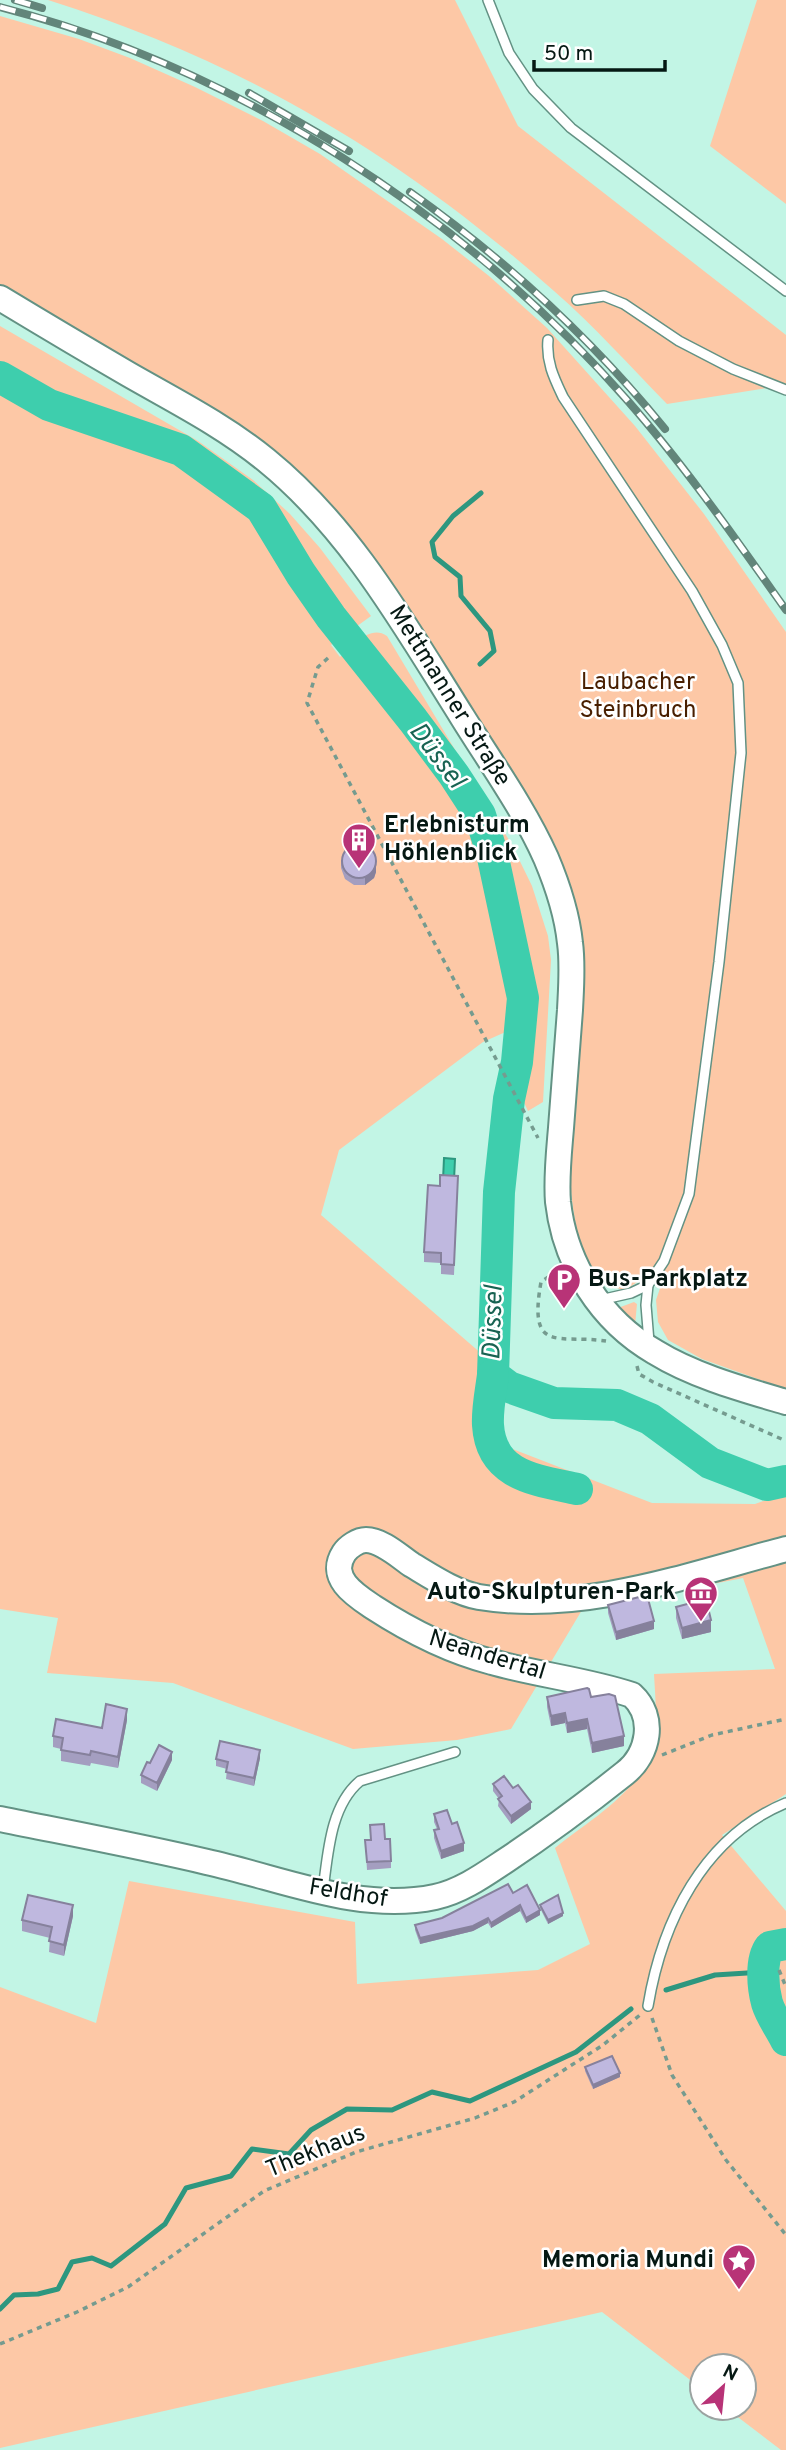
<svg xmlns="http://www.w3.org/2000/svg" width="786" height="2450" font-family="Overpass,sans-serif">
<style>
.green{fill:#fdc8a6}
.water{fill:#3ecead;stroke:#2d977f;stroke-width:2}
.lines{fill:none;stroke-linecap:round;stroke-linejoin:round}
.stream{stroke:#2d977f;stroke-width:5}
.river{stroke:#3ecead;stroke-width:32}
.service-casing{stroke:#639284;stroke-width:12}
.secondary-casing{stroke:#639284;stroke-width:28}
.path{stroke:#759b8f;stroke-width:3.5;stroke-dasharray:5 5;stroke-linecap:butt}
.service{stroke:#fff;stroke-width:9}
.secondary{stroke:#fff;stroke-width:24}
.rail-casing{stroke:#62857a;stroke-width:8}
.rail{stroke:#fff;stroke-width:5;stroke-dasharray:16;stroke-linecap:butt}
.wall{fill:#a49ec0}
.shaded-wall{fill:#86819c}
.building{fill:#bfb8df;stroke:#86819c;stroke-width:2}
.labels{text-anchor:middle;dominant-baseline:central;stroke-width:5;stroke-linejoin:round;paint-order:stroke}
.park-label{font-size:24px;fill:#491f00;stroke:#fff}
.street-label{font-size:24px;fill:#051813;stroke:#fff}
.poi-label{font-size:24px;font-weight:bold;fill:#051813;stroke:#fff;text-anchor:start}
.water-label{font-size:26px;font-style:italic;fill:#186352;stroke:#fff}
</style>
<rect width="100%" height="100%" fill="#c2f5e5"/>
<g class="green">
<path d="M48,0H455L518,126L786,335V385L667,404C630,366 594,326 554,291C400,155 244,62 48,0Z"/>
<path d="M757,0H786V204L710,146Z"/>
<path d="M0,16L79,39L130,58L195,87L263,121L320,154L442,239L489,276L547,328L635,426L704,514L786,632V1389L702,1359L668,1340L658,1322L656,1300L665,1274L656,1270L625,1290C616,1288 607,1287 600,1281C568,1253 562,1126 576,1089L580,987L528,808L403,600L346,528L312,491L0,290Z"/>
<path d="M0,326L198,441L253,480L290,514L320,548L371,616L331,645L340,657C353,646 370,624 387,636L512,845L532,886L548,936L551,960L543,1102L528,1111L507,1067L510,1030L483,1042L339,1150L321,1215L483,1355L487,1439L652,1503L755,1504L786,1493V1794L722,1835L786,1911V2450H781L726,2408H744V2366H702V2389L602,2312L0,2448V1987L96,2023L129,1881L355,1922L357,1984L538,1970L590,1944L555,1848C593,1817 650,1787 655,1733C657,1714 655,1693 654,1674L775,1669L743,1578L582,1610L511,1729L457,1740L353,1749L173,1683L47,1673L58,1618L0,1609Z"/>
<path d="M634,1302L637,1304L635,1325L618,1308Z"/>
</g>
<path class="water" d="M444,1158L455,1159L454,1180H443Z"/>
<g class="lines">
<g class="stream">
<path d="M480,664L494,651L490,631L461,596L460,577L435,557L432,542L453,516L481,493"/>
<path d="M666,1990L715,1975L763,1972"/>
<path d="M0,2309L14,2295L38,2294L58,2289L72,2262L92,2258L111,2266L165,2224L186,2188L231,2176L252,2149L289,2154L311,2130L347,2109L392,2110L432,2092L470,2101L576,2052L631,2009"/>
</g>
<g class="river">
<path d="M0,377L49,405L181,450L261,508L301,574L331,617L413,720L454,775L480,815L492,853L523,998L517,1062L509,1099L499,1192L493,1375L509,1387L554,1403L617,1405L650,1419L710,1463L767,1485L786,1481"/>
<path d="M493,1375C491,1391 487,1409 488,1425C491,1476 536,1480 577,1489"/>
<path d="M786,1944L770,1947C760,1960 763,1988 767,2003C771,2016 780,2028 786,2040"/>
</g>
<g class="service-casing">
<g id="service">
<path d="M488,0L509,53L533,89L571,128L786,291"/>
<path d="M577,300L604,296L624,304L679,341L733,369L786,390"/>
<path d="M548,340C546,362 554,378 563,397L692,591L722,645L738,683L741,753L719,962L689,1194L664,1261L648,1285L631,1293L600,1300"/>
<path d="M648,1285L646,1305L649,1342"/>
<path d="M323,1890C328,1854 330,1806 360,1781L455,1752"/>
<path d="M648,2006C662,1922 703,1837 786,1803"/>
</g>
</g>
<g class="secondary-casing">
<g id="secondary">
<path d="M0,298C43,324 85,349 128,374C175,401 223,425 266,460C351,529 405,626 463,718C491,763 524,809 546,858C557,884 567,914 570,943C573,965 571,988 570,1010C567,1049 564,1088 561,1128C559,1152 556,1178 558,1202C565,1264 601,1321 655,1352C694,1376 742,1389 786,1402"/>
<path d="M0,1819C69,1833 139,1846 207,1862C281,1878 359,1913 435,1897C460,1892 484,1875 505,1861C547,1833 586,1804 625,1773C649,1754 656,1717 632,1695C587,1680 538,1675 492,1662C449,1651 410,1631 373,1607C355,1595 328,1578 344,1553C348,1547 358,1540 366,1540C382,1540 400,1557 412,1565C432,1577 456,1593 479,1597C582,1614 688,1575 786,1549"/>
</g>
</g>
<g class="path">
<path d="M328,658L318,667L307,703L538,1138"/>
<path d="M557,1271L541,1282C528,1355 558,1334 606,1341"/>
<path d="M637,1366L639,1374L653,1382L786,1441"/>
<path d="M662,1755L712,1735L786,1719"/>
<path d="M779,1970L786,1987"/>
<path d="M652,2018L672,2075L726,2160L786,2235"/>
<path d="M0,2344L77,2312L128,2287L264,2191L356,2152L475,2118L514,2102L603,2045L640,2015"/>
</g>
<use href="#service" class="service"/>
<use href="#secondary" class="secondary"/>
<g class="rail-casing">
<g id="rail">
<path d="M15,0L42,8"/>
<path d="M0,7C238,68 465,216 627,400C685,466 735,538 786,610"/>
<path d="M249,93L349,151"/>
<path d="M410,192C506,260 591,338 665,429"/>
</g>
</g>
<use href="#rail" class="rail"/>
</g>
<g class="wall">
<path d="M341,860L376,872L374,878L365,885H354L345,879L341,868Z"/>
<path d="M458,1176L454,1275L441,1274V1263L424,1262V1252L440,1186Z"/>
<path d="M608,1605L654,1629L616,1640L608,1613Z"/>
<path d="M676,1607L711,1632L682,1639L676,1618Z"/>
<path d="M547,1697H591L624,1746L592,1753L587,1729L567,1733L565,1723L551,1726L547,1707Z"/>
<path d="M127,1720L118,1768L91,1763L90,1766L61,1761V1749L53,1747V1736L102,1728Z"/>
<path d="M260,1758L254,1786L226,1779L227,1769L216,1766V1759Z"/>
<path d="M172,1760L157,1791L141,1783V1775L150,1763Z"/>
<path d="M493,1784L531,1809L511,1824L498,1806L499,1799L493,1791Z"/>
<path d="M434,1814L452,1824L464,1851L441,1859L434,1838V1830L437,1829L434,1822Z"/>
<path d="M385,1839L391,1861V1868L367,1870L365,1840Z"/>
<path d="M513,1893L540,1915L526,1923L520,1911L491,1928L488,1923L473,1931L420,1944L415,1930V1925L442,1918Z"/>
<path d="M540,1905L563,1916L548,1924L540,1908Z"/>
<path d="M73,1916L64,1956L49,1952L50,1938L22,1931V1920Z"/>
<path d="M585,2067L620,2077L593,2089L585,2071Z"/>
</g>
<g class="shaded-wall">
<path d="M376,865V872L374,878L365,885V877Z"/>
<path d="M711,1620V1632L682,1639V1628Z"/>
<path d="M654,1621V1629L616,1640V1632Z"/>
<path d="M127,1709V1720L118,1768V1757Z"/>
<path d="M565,1713V1723L551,1726V1716Z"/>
<path d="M587,1719V1729L567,1733V1723Z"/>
<path d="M624,1736V1746L592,1753V1743Z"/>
<path d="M260,1750V1758L254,1786V1778Z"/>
<path d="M172,1752V1760L157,1791V1783Z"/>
<path d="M531,1802V1809L511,1824V1816Z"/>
<path d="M464,1843V1851L441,1859V1851Z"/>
<path d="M73,1905V1916L64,1956V1945Z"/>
<path d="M520,1905V1911L491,1928V1923Z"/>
<path d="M540,1910V1915L526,1923V1918Z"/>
<path d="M563,1913V1916L548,1924V1920Z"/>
<path d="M488,1918V1923L473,1931L420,1944V1938Z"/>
<path d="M620,2073V2077L593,2089V2085Z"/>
</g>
<g class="building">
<circle cx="359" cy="861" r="17"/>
<path d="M440,1175L458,1176L454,1265L441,1264V1253L424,1252L428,1185L440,1186Z"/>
<path d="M647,1595L654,1621L616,1632L608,1605Z"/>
<path d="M706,1599L711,1620L682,1628L676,1607Z"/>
<path d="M587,1688L589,1689L591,1697L609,1694L615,1696L624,1736L592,1743L587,1719L567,1723L565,1713L551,1716L547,1697Z"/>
<path d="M106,1704L127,1709L118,1757L91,1751L90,1755L61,1750L63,1738L53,1736L56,1719L102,1728Z"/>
<path d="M220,1741L260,1750L254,1778L226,1772L228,1762L216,1759Z"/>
<path d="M159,1745L172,1752L157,1783L141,1775L147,1762L150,1763Z"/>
<path d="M504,1776L513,1788L518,1785L531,1802L511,1816L498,1799L502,1796L493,1784Z"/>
<path d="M447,1810L452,1824L457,1822L464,1843L441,1851L434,1830L439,1829L434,1814Z"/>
<path d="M384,1824L385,1839H390L391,1861L367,1862L365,1840H371L370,1825Z"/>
<path d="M508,1884L513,1893L527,1885L540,1910L526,1918L520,1905L491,1923L488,1918L473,1926L420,1938L415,1925L442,1918Z"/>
<path d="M28,1895L73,1905L64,1945L49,1941L52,1927L22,1920Z"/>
<path d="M558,1895L563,1913L548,1920L540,1905Z"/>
<path d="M612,2056L620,2073L593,2085L585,2067Z"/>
</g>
<defs>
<g id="building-pin" transform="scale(1.75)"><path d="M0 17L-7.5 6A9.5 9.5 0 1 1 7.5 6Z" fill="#b83377" stroke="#fff"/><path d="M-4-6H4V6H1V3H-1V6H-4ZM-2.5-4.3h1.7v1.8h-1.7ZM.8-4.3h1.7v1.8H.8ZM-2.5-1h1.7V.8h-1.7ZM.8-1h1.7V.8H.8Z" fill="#fff"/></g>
<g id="parking-pin" transform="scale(1.75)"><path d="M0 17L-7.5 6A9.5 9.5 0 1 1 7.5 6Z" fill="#b83377" stroke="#fff"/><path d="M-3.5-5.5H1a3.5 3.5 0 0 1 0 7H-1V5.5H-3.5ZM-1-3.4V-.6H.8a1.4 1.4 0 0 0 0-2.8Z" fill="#fff"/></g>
<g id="museum-pin" transform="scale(1.75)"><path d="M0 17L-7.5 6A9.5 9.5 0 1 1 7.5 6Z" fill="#b83377" stroke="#fff"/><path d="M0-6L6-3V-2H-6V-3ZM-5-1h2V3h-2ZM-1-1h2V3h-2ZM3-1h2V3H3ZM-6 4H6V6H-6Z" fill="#fff"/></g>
<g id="sight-pin" transform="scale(1.75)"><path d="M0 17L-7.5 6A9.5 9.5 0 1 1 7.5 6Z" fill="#b83377" stroke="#fff"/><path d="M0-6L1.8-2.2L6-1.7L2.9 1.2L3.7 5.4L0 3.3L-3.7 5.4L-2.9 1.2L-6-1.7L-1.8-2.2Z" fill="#fff"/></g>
</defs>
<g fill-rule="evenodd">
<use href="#building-pin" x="359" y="840"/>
<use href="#parking-pin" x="564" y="1280"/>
<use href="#museum-pin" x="701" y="1593"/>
<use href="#sight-pin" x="739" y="2261"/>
</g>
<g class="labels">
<g class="park-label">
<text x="638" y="683">Laubacher<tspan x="638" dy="28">Steinbruch</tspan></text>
</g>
<g class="street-label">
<text transform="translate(449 696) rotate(58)">Mettmanner Straße</text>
<text transform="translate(487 1656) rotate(17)">Neandertal</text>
<text transform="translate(348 1894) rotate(9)">Feldhof</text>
<text transform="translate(316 2152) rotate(-22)">Thekhaus</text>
</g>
<g class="poi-label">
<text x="384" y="826">Erlebnisturm<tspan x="384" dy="28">Höhlenblick</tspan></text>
<text x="588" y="1280">Bus-Parkplatz</text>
<text x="676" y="1593" text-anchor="end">Auto-Skulpturen-Park</text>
<text x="714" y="2261" text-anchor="end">Memoria Mundi</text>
</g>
<g class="water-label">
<text transform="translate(436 756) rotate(53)">Düssel</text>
<text transform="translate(494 1323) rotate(-88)">Düssel</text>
</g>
</g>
<g transform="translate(723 2387) rotate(27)"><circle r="33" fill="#ffffff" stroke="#9ba3a1" stroke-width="2"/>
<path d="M0-5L12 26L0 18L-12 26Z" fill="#b83377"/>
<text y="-10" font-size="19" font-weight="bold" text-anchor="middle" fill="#051813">N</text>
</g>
<path d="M534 60v10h131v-10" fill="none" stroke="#051813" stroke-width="3.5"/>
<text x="544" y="60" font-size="21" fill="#051813" stroke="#ffffff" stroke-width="5" paint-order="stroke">50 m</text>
</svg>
